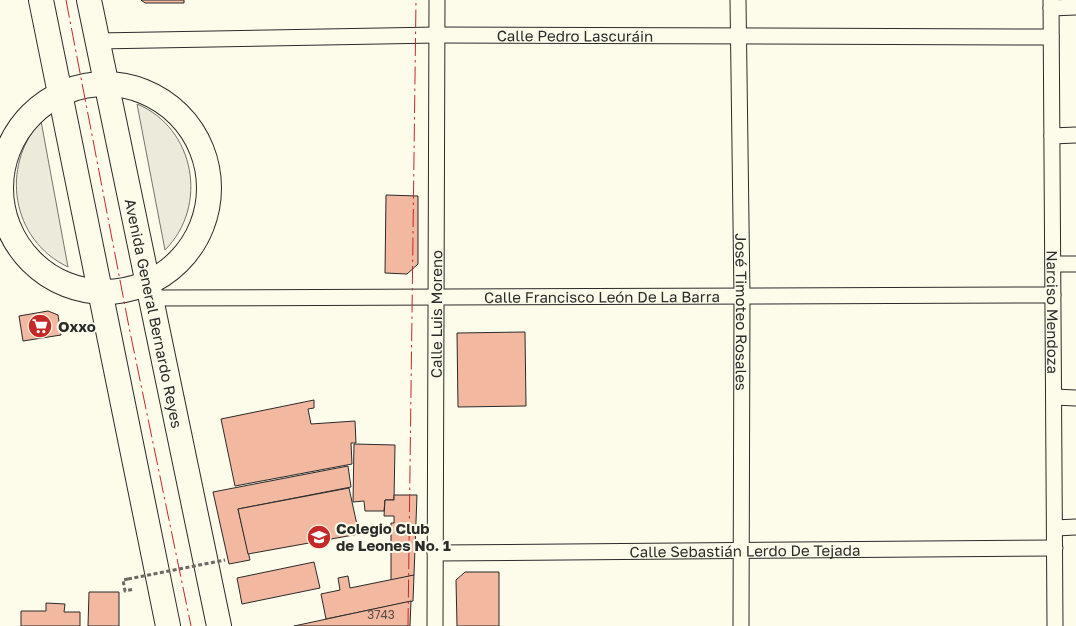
<svg xmlns="http://www.w3.org/2000/svg" width="1076" height="626" font-family="'Golos Text',sans-serif">
<style>
.green{fill:#ecebdb;stroke:#74746e}
.building{fill:#f2b8a0;stroke:#2b2b2b}
.lines{fill:none;stroke-linecap:round;stroke-linejoin:round}
.minor-casing{stroke:#2b2b2b;stroke-width:17}
.primary-casing{stroke:#2b2b2b;stroke-width:26}
.path{stroke:#6a6964;stroke-width:3;stroke-dasharray:4 2.5;stroke-linecap:butt}
.minor{stroke:#fdfbea;stroke-width:15}
.primary{stroke:#fdfbea;stroke-width:24}
.path-bridge{stroke:#6a6964;stroke-width:3;stroke-dasharray:4 2.5;stroke-linecap:butt}
.power{stroke:#c62828;stroke-width:1;stroke-dasharray:18 4 2.5 4;stroke-linecap:butt}
.labels{text-anchor:middle;dominant-baseline:central;stroke-width:4;stroke-linejoin:round;paint-order:stroke}
.number-label{font-size:12px;fill:#5d4e48}
.street-label{font-size:15px;fill:#2b2b2b;stroke:#fdfbea}
.poi-label{font-size:15px;font-weight:bold;fill:#2b2b2b;stroke:#fdfbea;text-anchor:start}
</style>
<rect width="100%" height="100%" fill="#fdfbea"/>
<g class="green">
<path d="M137,104C195,128 209,206 165,250Z"/>
<path d="M41,121L68,267C11,240 0,166 41,121Z"/>
</g>
<g class="building">
<path d="M141,0H184V3H145Z"/>
<path d="M386,195L418,196V264L407,274L385,273Z"/>
<path d="M48,311L58,315L61,335L23,341L19,316Z"/>
<path d="M525,332L526,406L458,407L457,333Z"/>
<path d="M314,400V408L308,409L311,424L355,421L356,443H351L352,464L235,486L221,419Z"/>
<path d="M354,444L395,445L394,500H385L384,511H365L364,501L353,502Z"/>
<path d="M348,466L351,487L238,509L250,560L229,564L213,492Z"/>
<path d="M349,488L359,534L248,554L238,509Z"/>
<path d="M394,495H417L414,575L391,581V523H394V516H384L385,500H394Z"/>
<path d="M314,562L320,588L242,604L237,578Z"/>
<path d="M465,572H499V626H457L456,580Z"/>
<path d="M414,575L413,601L326,619L321,594L340,590L338,578L348,576L350,588Z"/>
<path d="M89,592H119V626H88Z"/>
<path d="M411,601L410,626H294Z"/>
<path d="M46,603L65,604L64,612H80V626H21V611H46Z"/>
</g>
<g class="lines">
<g class="minor-casing">
<g id="minor">
<path id="s1" d="M738,0L742,296L741,626"/>
<path id="s2" d="M1051,0L1055,626"/>
<path d="M1051,8L1076,7"/>
<path id="s3" d="M97,41L437,35L1051,37"/>
<path d="M1052,136L1076,135"/>
<path d="M1053,264H1076"/>
<path id="s4" d="M151,298L1053,295"/>
<path d="M1054,397L1076,398"/>
<path d="M1055,528L1076,527"/>
<path id="s5" d="M435,553L1055,548"/>
<path id="s6" d="M435,626L437,0"/>
</g>
</g>
<g class="primary-casing">
<g id="primary">
<path d="M41,0L168,626"/>
<path id="s7" d="M89,0L219,626"/>
<circle cx="105" cy="188" r="104"/>
</g>
</g>
<path class="path" d="M128,579L123,580L125,591L134,589"/>
<use href="#minor" class="minor"/>
<use href="#primary" class="primary"/>
<path class="path-bridge" d="M128,579L225,560"/>
<g class="power">
<path d="M66,0L129,327L191,626"/>
<path d="M408,626L416,0"/>
</g>
</g>
<defs>
<g id="supermarket-disc" transform="scale(1.25)"><circle r="9.5" fill="#c62828" stroke="#fdfbea"/><path d="M-6-5.5h2.5l.6 2H6L4.5 2H-2.5L-4.4-4H-6ZM-1.5 3.2a1.3 1.3 0 1 0 .1 0ZM3 3.2a1.3 1.3 0 1 0 .1 0Z" fill="#fff"/></g>
<g id="school-disc" transform="scale(1.25)"><circle r="9.5" fill="#c62828" stroke="#fdfbea"/><path d="M0-5L7-2L0 1L-7-2ZM-4 1L0 2.5L4 1V4Q0 6-4 4Z" fill="#fff"/></g>
</defs>
<g fill-rule="evenodd">
<use href="#supermarket-disc" x="40" y="326"/>
<use href="#school-disc" x="319" y="537"/>
</g>
<g class="labels">
<g class="number-label">
<text x="381" y="614">3743</text>
</g>
<g class="street-label">
<text stroke="none"><textPath href="#s3" startOffset="478">Calle Pedro Lascuráin</textPath></text>
<text stroke="none"><textPath href="#s4" startOffset="451">Calle Francisco León De La Barra</textPath></text>
<text stroke="none"><textPath href="#s7" startOffset="320">Avenida General Bernardo Reyes</textPath></text>
<text stroke="none"><textPath href="#s6" startOffset="312">Calle Luis Moreno</textPath></text>
<text stroke="none"><textPath href="#s1" startOffset="312">José Timoteo Rosales</textPath></text>
<text stroke="none"><textPath href="#s2" startOffset="312">Narciso Mendoza</textPath></text>
<text stroke="none"><textPath href="#s5" startOffset="310">Calle Sebastián Lerdo De Tejada</textPath></text>
</g>
<g class="poi-label">
<text x="58" y="326">Oxxo</text>
<text x="336" y="528">Colegio Club<tspan x="336" dy="17">de Leones No. 1</tspan></text>
</g>
</g>
</svg>
